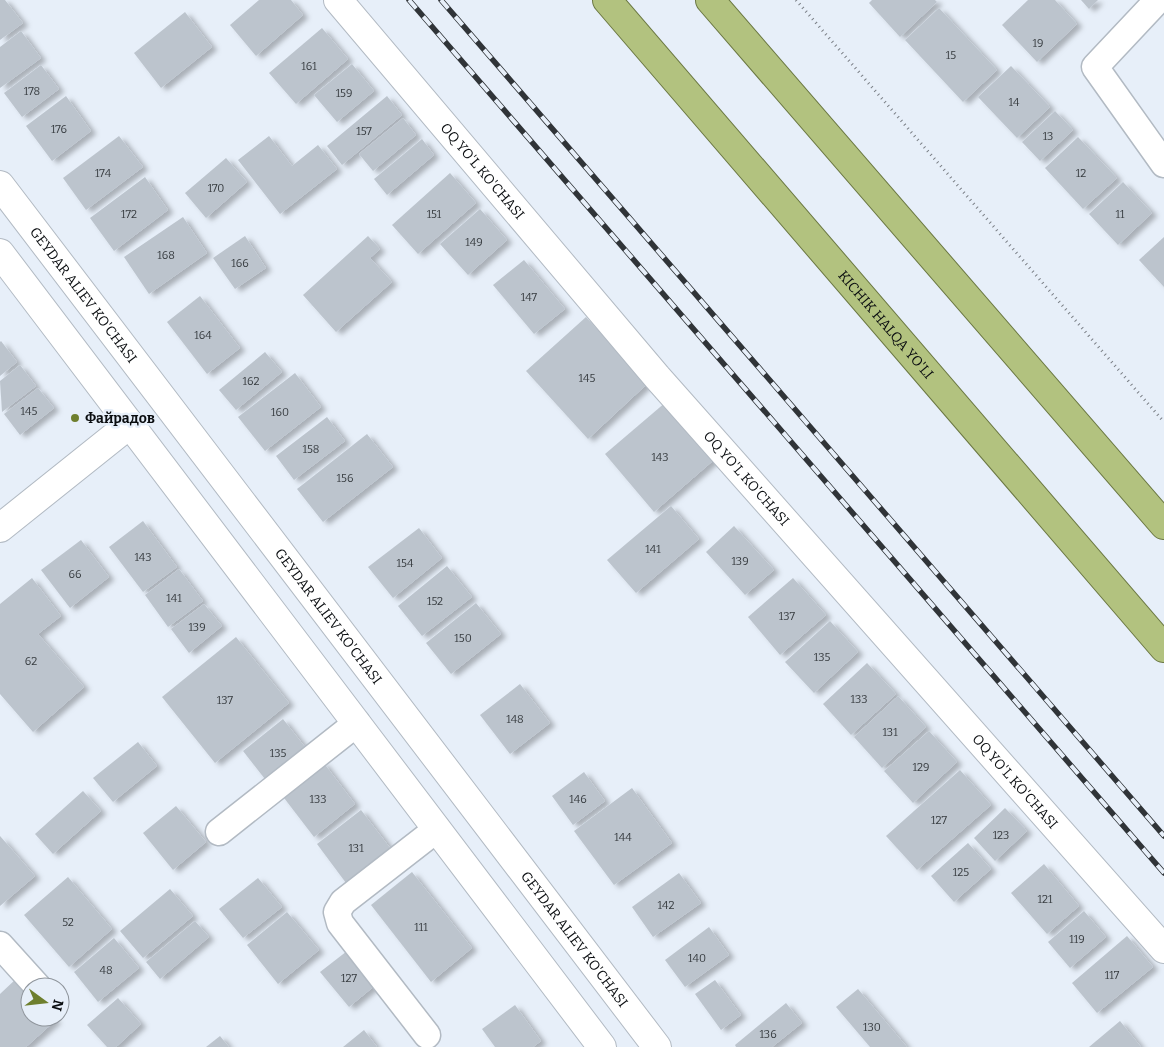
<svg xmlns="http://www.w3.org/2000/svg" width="1164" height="1047" font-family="Bitter,serif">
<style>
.building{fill:#bcc4cd;filter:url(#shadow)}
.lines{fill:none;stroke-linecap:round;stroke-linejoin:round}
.minor-casing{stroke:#b2bac3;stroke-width:29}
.tertiary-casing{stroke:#b2bac3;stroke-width:30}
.secondary-casing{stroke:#b2bac3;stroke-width:30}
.trunk-casing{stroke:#6b7843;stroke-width:30}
.path{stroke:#7a7f86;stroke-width:3;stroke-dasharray:1 4;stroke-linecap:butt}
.minor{stroke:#fff;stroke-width:26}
.tertiary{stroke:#fff;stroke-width:28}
.secondary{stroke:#fff;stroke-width:28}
.trunk{stroke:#b2c27f;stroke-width:28}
.rail-casing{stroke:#303438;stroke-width:5.5}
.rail{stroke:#e7eff9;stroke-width:4;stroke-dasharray:11;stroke-linecap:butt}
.poi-dot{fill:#6e7f2e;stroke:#e7eff9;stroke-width:2}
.labels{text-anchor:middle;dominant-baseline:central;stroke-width:5;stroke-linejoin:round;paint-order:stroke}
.number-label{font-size:11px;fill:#363b3f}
.street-label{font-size:14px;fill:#0a0d10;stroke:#e7eff9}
.poi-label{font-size:14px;font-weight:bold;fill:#0a0d10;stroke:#e7eff9;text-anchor:start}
</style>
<defs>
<filter id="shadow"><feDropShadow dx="5.5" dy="3" stdDeviation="2.5" flood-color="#0004"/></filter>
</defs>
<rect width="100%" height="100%" fill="#e7eff9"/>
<g class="building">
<path d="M0,0H5L23,23L0,40Z"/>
<path d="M259,0H291L303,15L256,56L230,25Z"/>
<path d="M872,0H935L937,2L900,37L869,3Z"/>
<path d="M1028,0H1055L1077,24L1037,62L1002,25Z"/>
<path d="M1081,0H1098L1089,9Z"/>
<path d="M939,8L997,70L963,102L905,40Z"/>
<path d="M185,12L212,47L161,88L134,53Z"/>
<path d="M322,28L348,59L296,104L269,73Z"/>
<path d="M21,31L41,58L0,88V47Z"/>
<path d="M352,64L374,91L337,122L314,95Z"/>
<path d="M41,65L59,89L22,117L4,93Z"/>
<path d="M1011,66L1050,107L1017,138L978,97Z"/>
<path d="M66,96L91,131L52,161L26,126Z"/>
<path d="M387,96L402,115L342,165L327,146Z"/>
<path d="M1055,111L1073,130L1040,161L1022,142Z"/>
<path d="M403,118L416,135L373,171L359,154Z"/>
<path d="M119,136L143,167L86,210L63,178Z"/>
<path d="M269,136L292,166L318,145L337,169L280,214L238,160Z"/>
<path d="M1078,137L1117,178L1083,209L1045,168Z"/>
<path d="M422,139L434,155L387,195L374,179Z"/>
<path d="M226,158L247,182L206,218L185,193Z"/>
<path d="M450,173L476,203L418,254L392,225Z"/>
<path d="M145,177L168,210L114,251L90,218Z"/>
<path d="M1123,182L1152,213L1118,245L1089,214Z"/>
<path d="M480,209L507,240L468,275L440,244Z"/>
<path d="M183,217L207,253L149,294L124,257Z"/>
<path d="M245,236L266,268L235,289L213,258Z"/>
<path d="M368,236L380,249L370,258L392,282L336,332L303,295Z"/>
<path d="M1164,237V287L1139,260Z"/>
<path d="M524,260L565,309L534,334L493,285Z"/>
<path d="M200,296L240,348L207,374L167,322Z"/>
<path d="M586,317L647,384L588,439L526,371Z"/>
<path d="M1,341L17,362L0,376V342Z"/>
<path d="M265,352L282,372L236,410L219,390Z"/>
<path d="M20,365L36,386L2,412L0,381Z"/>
<path d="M295,373L321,407L265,451L238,417Z"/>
<path d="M38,388L54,408L20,435L4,414Z"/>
<path d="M666,402L715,459L654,512L605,454Z"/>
<path d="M327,417L345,441L294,480L276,456Z"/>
<path d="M367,434L393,467L323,522L297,489Z"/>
<path d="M671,506L699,539L636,593L607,560Z"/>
<path d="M143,521L177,567L143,592L109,547Z"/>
<path d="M734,526L774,570L745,595L706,552Z"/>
<path d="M419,528L442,558L393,598L368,567Z"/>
<path d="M81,540L109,577L70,608L41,570Z"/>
<path d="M447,566L472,597L422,636L398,606Z"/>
<path d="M179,569L203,601L168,627L145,595Z"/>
<path d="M32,578L61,616L38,634L84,687L33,732L0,694V604Z"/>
<path d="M793,578L826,615L780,655L748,617Z"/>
<path d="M476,603L501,634L451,674L426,643Z"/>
<path d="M204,604L222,626L189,653L171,629Z"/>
<path d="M830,621L858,652L814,693L785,662Z"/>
<path d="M236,637L289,703L215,763L162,697Z"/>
<path d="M867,663L896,694L851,735L823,704Z"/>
<path d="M520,684L550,723L510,754L480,715Z"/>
<path d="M898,696L926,727L882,768L854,737Z"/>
<path d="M283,719L312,756L272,788L243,751Z"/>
<path d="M929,731L957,762L913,803L884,771Z"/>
<path d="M138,742L157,766L113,802L93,778Z"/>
<path d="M323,762L355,804L314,837L281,794Z"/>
<path d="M960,770L991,805L917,870L886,836Z"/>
<path d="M584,772L605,801L573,825L552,796Z"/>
<path d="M632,788L672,843L614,885L574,831Z"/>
<path d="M83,791L101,811L53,854L35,834Z"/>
<path d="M176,806L206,842L173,870L143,833Z"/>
<path d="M1005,808L1027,831L995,861L974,838Z"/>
<path d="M361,810L394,853L349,887L317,844Z"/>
<path d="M0,836L35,876L0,906Z"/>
<path d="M968,843L991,869L954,902L931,876Z"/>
<path d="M1044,864L1079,906L1047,934L1011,893Z"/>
<path d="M412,872L472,948L431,982L371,905Z"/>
<path d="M679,873L701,903L653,937L632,907Z"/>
<path d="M68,877L112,929L69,967L24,915Z"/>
<path d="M258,878L282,907L243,938L219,909Z"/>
<path d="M170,889L193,916L143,958L120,931Z"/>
<path d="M1084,911L1106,937L1070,968L1048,942Z"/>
<path d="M287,912L319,950L278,984L247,945Z"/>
<path d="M195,921L209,937L160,979L146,962Z"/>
<path d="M709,927L729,955L685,987L665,960Z"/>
<path d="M1127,936L1153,967L1097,1013L1072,983Z"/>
<path d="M114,938L139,968L98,1002L74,972Z"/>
<path d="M351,948L378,983L349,1007L320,972Z"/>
<path d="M17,978L30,992V1017H52L56,1020L26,1047H0V994Z"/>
<path d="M715,980L741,1015L721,1030L695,994Z"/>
<path d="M858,989L907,1047H870L836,1007Z"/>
<path d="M118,998L141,1024L116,1047H107L87,1025Z"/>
<path d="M786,1003L802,1023L772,1047H736L735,1045Z"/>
<path d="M515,1005L541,1041L533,1047H495L482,1029Z"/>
<path d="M1120,1021L1141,1047H1089Z"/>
<path d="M364,1030L377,1047H343Z"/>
<path d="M220,1036L229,1047H206Z"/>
</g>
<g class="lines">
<g class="minor-casing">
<g id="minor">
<path d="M1158,0L1095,67L1164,164"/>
<path d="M219,832L357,723"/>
<path d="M0,945L38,987"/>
<path d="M427,1035L340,923L337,912L343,902L437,829"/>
</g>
</g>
<g class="tertiary-casing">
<g id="tertiary">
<path id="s1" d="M338,0L657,377L1164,949"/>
<path d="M0,528L130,424"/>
</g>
</g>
<g class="secondary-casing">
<g id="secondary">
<path id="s2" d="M0,185L657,1047"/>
<path d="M0,253L602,1047"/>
</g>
</g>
<g class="trunk-casing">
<g id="trunk">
<path id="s3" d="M607,0L1164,648"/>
<path d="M710,0L1164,525"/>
</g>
</g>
<path class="path" d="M796,0L1164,422"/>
<use href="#minor" class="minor"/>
<use href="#tertiary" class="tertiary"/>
<use href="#secondary" class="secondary"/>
<use href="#trunk" class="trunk"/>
<g class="rail-casing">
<g id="rail">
<path d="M409,0L1164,873"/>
<path d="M441,0L1164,836"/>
</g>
</g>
<use href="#rail" class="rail"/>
</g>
<circle class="poi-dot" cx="75" cy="418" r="5"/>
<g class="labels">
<g class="number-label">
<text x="1038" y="43">19</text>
<text x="951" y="55">15</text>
<text x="309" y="66">161</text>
<text x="32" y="91">178</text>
<text x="344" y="93">159</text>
<text x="1014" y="102">14</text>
<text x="59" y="129">176</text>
<text x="364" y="131">157</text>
<text x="1048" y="136">13</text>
<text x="103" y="173">174</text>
<text x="1081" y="173">12</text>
<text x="216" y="188">170</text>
<text x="129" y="214">172</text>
<text x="434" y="214">151</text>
<text x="1120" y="214">11</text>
<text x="474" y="242">149</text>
<text x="166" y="255">168</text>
<text x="240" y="263">166</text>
<text x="529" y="297">147</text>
<text x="203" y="335">164</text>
<text x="587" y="378">145</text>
<text x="251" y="381">162</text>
<text x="29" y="411">145</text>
<text x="280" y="412">160</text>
<text x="311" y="449">158</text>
<text x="660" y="457">143</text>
<text x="345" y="478">156</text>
<text x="653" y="549">141</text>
<text x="143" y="557">143</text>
<text x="740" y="561">139</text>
<text x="405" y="563">154</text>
<text x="75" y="574">66</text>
<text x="174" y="598">141</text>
<text x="435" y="601">152</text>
<text x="787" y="616">137</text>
<text x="197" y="627">139</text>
<text x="463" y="638">150</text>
<text x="822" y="657">135</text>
<text x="31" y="661">62</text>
<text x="859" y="699">133</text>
<text x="225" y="700">137</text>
<text x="515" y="719">148</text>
<text x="890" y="732">131</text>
<text x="278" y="753">135</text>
<text x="921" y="767">129</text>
<text x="318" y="799">133</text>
<text x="578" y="799">146</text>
<text x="939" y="820">127</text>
<text x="1001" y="835">123</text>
<text x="623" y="837">144</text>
<text x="356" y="848">131</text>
<text x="961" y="872">125</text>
<text x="1045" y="899">121</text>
<text x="666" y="905">142</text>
<text x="68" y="922">52</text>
<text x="421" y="927">111</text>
<text x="1077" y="939">119</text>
<text x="697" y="958">140</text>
<text x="106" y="970">48</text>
<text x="1112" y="975">117</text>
<text x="349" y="978">127</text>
<text x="872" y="1027">130</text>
<text x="768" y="1034">136</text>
</g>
<g class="street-label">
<text stroke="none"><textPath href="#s1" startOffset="224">OQ YO'L KO'CHASI</textPath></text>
<text stroke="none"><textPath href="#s2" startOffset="138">GEYDAR ALIEV KO'CHASI</textPath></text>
<text stroke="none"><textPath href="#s3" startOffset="428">KICHIK HALQA YO'LI</textPath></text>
<text stroke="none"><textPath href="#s1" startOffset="629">OQ YO'L KO'CHASI</textPath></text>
<text stroke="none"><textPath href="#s2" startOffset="542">GEYDAR ALIEV KO'CHASI</textPath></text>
<text stroke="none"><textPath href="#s1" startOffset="1034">OQ YO'L KO'CHASI</textPath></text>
<text stroke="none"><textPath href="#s2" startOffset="948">GEYDAR ALIEV KO'CHASI</textPath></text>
</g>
<g class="poi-label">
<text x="85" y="418">Файрадов</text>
</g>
</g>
<g transform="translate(45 1002) rotate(105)"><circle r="24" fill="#e7eff9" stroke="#8f959c"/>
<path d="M0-4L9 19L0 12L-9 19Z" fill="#6e7f2e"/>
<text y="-8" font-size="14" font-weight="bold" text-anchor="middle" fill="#0a0d10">N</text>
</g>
</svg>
